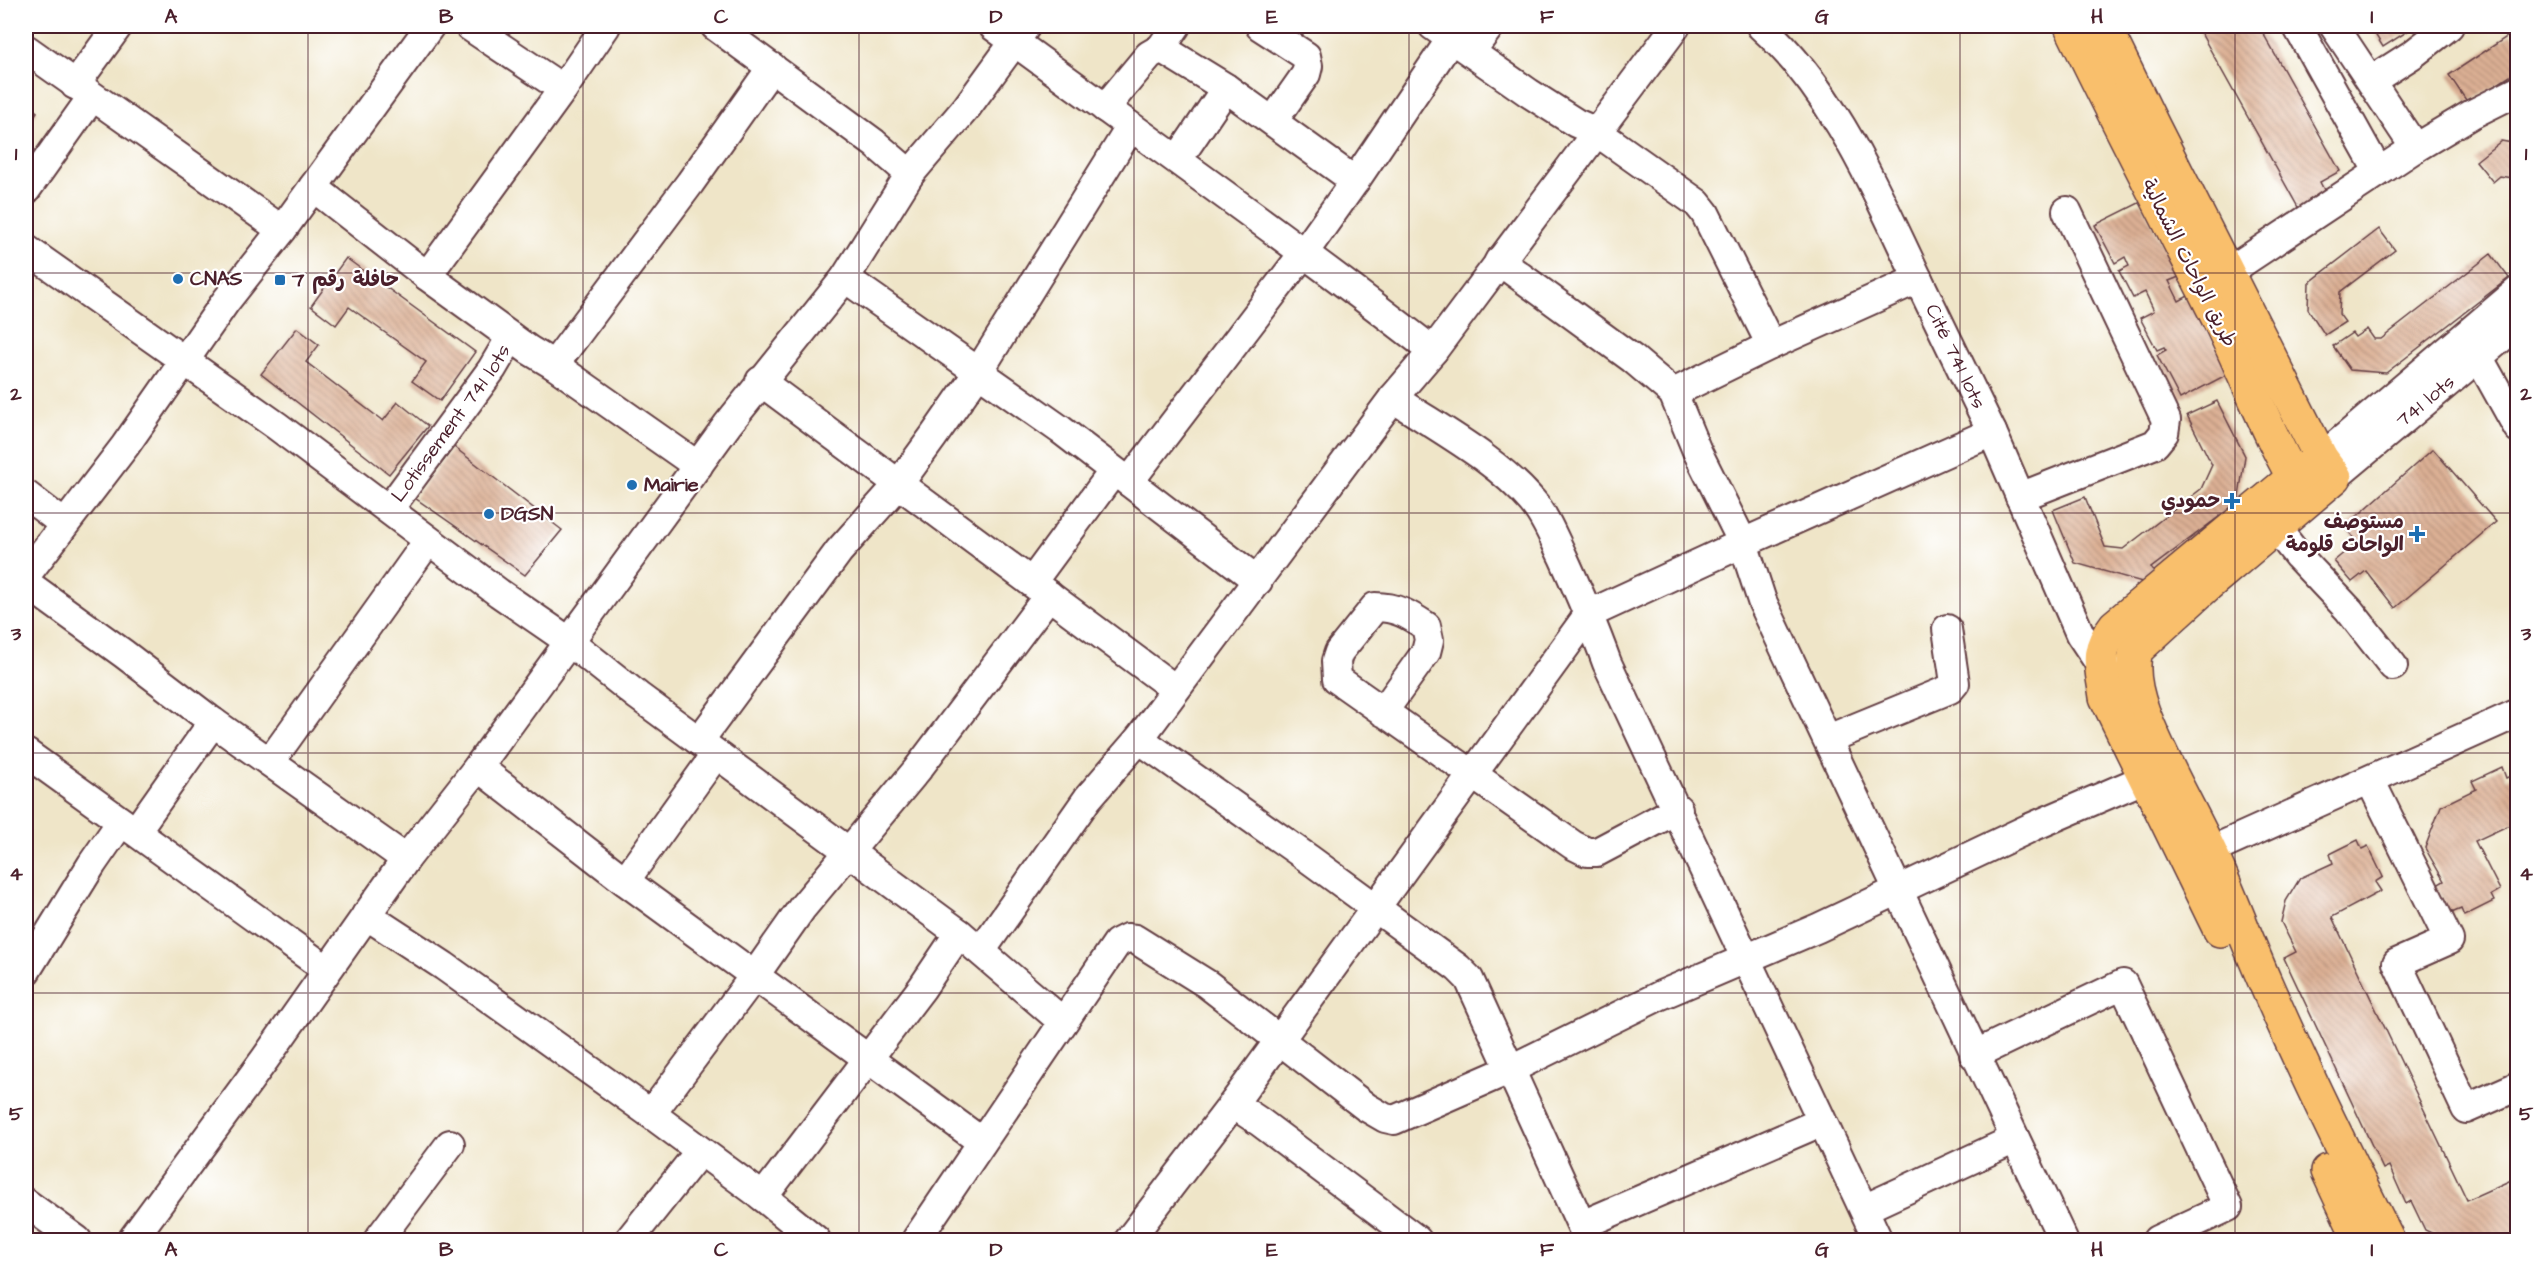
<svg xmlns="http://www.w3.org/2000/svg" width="2543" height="1266" font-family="'Architects Daughter','Playpen Sans Arabic',sans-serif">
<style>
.building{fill:url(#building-back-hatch)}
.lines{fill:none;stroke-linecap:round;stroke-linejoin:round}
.minor-casing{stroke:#633d43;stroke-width:32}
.major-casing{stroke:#633d43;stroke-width:36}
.minor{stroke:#fff;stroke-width:28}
.major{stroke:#f9bf6c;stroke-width:33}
.grid{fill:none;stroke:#4a1f2b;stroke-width:1.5;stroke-opacity:0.55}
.poi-dot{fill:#1f6fb2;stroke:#fff;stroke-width:2}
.labels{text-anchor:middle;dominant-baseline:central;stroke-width:4.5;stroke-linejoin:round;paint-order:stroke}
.street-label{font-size:20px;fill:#4a1f2b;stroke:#fff}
.poi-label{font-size:20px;font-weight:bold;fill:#4a1f2b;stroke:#fff;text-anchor:start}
.neatline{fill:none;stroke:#4a1f2b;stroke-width:2}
.grid-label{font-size:20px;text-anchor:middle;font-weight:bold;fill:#4a1f2b}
</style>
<defs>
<pattern id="building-back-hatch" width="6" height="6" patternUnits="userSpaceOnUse" patternTransform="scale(1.5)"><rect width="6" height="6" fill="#dcb094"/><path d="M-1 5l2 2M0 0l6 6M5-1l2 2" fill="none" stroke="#b48f79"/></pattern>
</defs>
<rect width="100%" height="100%" fill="#fff"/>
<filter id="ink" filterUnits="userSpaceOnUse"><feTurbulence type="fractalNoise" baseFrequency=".0167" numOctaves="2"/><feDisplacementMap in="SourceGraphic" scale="12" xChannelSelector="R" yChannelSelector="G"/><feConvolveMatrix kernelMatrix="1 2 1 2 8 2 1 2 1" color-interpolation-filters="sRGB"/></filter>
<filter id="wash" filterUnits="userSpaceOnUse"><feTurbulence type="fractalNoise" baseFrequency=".008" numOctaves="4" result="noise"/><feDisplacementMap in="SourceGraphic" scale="24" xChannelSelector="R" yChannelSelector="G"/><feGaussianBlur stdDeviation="1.35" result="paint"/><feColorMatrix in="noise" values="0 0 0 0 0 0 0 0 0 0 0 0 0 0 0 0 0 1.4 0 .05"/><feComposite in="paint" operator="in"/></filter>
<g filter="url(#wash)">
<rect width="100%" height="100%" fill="#efe5c8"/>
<g id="blocks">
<g class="building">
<path d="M2197,26H2259L2340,171L2320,182L2326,194L2299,209Z"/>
<path d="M2370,26H2404L2408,31L2383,47Z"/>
<path d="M2511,34L2518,43V71L2468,103L2449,75Z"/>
<path d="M26,103L37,112L26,128Z"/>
<path d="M2501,141L2518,144V179L2500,176L2493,182L2476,161Z"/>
<path d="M2141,202L2179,277L2169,281L2179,301L2190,295L2230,373L2180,399L2157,355L2166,350L2164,347L2157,350L2140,318L2154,311L2145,292L2133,298L2119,271L2129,266L2125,257L2115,263L2095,225Z"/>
<path d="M2379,229L2395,250L2340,292L2339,314L2345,322L2325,335L2308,309L2309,283Z"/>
<path d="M2491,254L2509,278L2386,373L2350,370L2333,346L2352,333L2355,337L2367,329L2374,339H2381Z"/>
<path d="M346,258L475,352L440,401L412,381L426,362L349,307L336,325L311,306Z"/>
<path d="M297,328L319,345L306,362L383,421L398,402L428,426L389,474L261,374Z"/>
<path d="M2217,401L2245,456L2237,510L2223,520L2220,516L2151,568L2155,573L2142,582L2075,563L2053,510L2085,497L2105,547L2123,549L2201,489L2212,465L2187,415Z"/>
<path d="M454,447L562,530L525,575L415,498Z"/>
<path d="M2433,449L2496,522L2395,608L2366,571L2352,582L2334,561L2357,542L2345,527Z"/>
<path d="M2502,767L2506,778L2518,773V821L2475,841L2500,890L2491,895L2494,901L2464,916L2461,909L2449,914L2437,885L2444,881L2425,848L2441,806L2476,789L2472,781Z"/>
<path d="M2358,840L2362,849L2368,846L2383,877L2375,882L2381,891L2332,917L2467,1200L2518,1177V1238L2512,1240H2506L2504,1236L2494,1240H2446L2425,1230L2411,1201L2406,1204L2389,1166L2383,1169L2284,958L2296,952L2281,922L2286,901L2300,878L2333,863L2330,854Z"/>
</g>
</g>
</g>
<g filter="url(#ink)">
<use href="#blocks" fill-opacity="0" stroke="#633d43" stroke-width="1.5"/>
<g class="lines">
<g class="minor-casing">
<g id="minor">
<path d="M469,26L563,89"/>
<path d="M606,26L563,89L427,276L529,350L554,365L690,183L772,67"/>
<path d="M715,26L874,143L910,174"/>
<path d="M993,26C1140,134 1289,239 1433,351"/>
<path d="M1260,26L1306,56L1308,66L1306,74L1273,121"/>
<path d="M1433,26L1529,93L1576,123L1597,132L1697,203L1705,213L1771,345"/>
<path d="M2297,26L2378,171"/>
<path d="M2334,26L2415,148"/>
<path d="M1161,48L1176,26"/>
<path d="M26,49L282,230"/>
<path d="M1471,51L1490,26"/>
<path d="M2371,81L2413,54L2449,26"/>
<path d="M75,85L118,26"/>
<path d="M1105,108L1149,55L1161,48L1226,88L1355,181"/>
<path d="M1178,159L1226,88"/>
<path d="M313,187L427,276"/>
<path d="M26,190L92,97"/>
<path d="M26,249L277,426L499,593L570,642L638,696L959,933L1063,1022"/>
<path d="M1499,261L1633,359L1673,393L1697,451L1743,543L1762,601L2063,1240"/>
<path d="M2228,272L2415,148L2472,114L2518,91"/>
<path d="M845,278L1061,430L1258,581"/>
<path id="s1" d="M1918,279L1992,432"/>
<path d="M2467,343L2479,358L2518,428"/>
<path d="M554,365L698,466"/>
<path d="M760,381L1175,689"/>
<path d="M1673,393L1771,345L1918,279C1875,190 1836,93 1761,26"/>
<path d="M1393,398C1439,429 1495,458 1532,501C1546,517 1554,539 1563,557C1579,592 1594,627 1607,663L1878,1240"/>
<path d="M2321,458L2518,291"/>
<path id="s2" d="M2335,477L2518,324"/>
<path d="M1129,482L1303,254L1355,181L1451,39"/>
<path d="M26,495L64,524"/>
<path d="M2020,497L2155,444L2164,433L2166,420L2067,211"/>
<path id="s3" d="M389,509L492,369L511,337"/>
<path d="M2276,528L2298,556L2349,610L2393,666"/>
<path d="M26,575L125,446L226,301L282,230L430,26"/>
<path d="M1032,582L1113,472"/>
<path d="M26,583L124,654L213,722L406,859"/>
<path d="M1383,712L1426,652L1429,640L1426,626C1409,615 1397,607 1375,607L1339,652L1336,661L1337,679L1573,845L1587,852H1597L1678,809"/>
<path d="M1139,739L1309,859L1458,968L1469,979L1588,1240"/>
<path d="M1828,739L1950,689L1955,683L1947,629"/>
<path d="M699,741L839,551L898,485L933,437L979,371L1130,128"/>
<path d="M26,753L326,969"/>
<path d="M270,762L428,541"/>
<path d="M478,767L625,881L982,1142"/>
<path d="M2370,780L2449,940L2397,963L2466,1109L2518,1086"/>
<path d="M136,831L213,722"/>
<path d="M2210,851L2518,713"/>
<path d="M625,881L716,754"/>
<path d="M366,915L444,966L651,1114L763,1197L816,1240"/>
<path d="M981,951L1088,798L1139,739L1393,398L1433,351L1676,26"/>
<path d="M26,971L92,864L121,822"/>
<path d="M1974,1055L2123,984L2228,1207L2157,1240"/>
<path d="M1233,1104L1260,1122L1417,1240"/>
<path d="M651,1114L755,975L802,908L917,770L1049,595"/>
<path d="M763,1197L922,988L959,933"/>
<path d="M26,1203L77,1240"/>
<path d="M1864,1209L2015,1139"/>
<path d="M1582,1225L1821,1122"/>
<path d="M132,1240L265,1059L406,859L478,767L728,424L845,278L910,174L967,107L1026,26"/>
<path d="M378,1240L450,1144"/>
<path d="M629,1240L700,1151"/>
<path d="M916,1240L1117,943L1127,938L1135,939L1207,984L1366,1107L1385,1118L1394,1120L1511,1069L1661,995L1818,928L2032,827L2146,778"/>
<path d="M1129,1240L1233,1104L1589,614L1743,543L1992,432L2080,634L2102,667L2114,673"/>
</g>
</g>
<g class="major-casing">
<g id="major">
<path d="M2071,26C2119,126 2171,224 2221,324C2249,382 2271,442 2305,497"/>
<path d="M2104,26L2153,126L2321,458L2335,477L2206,586L2136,650C2131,670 2136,693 2143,712C2161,760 2188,805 2210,852C2230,894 2246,939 2265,982C2303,1069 2345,1155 2388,1240"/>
<path d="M2220,930L2106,697C2102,666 2094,653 2115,626L2293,478L2321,458"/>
<path d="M2328,1171L2360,1240"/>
</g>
</g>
<use href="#minor" class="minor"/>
<use href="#major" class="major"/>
</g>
</g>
<path class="grid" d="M308,26V1240M583,26V1240M859,26V1240M1134,26V1240M1409,26V1240M1684,26V1240M1960,26V1240M2235,26V1240M26,273H2518M26,513H2518M26,753H2518M26,993H2518"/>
<g class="poi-dot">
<circle cx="178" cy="279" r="6"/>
<rect x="274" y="274" width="12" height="12" rx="3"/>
<circle cx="632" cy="485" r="6"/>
<path d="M2229 492h6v6h6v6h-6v6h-6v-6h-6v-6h6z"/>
<circle cx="489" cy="514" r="6"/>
<path d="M2414 525h6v6h6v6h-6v6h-6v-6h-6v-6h6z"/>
</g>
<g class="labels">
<g class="street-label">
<text transform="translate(2189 263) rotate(63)">طريق الواحات الشمالية</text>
<text stroke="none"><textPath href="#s1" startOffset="86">Cité 741 lots</textPath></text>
<text stroke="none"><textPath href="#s2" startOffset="118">741 lots</textPath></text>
<text stroke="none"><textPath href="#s3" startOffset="106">Lotissement 741 lots</textPath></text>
</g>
<g class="poi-label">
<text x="190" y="279">CNAS</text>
<text x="292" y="280">حافلة رقم 7</text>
<text x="644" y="485">Mairie</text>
<text x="2220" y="501" text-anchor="end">حمودي</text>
<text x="501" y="514">DGSN</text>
<text x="2404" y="522" text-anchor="end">مستوصف<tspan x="2404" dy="23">الواحات قلومة</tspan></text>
</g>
</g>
<rect width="2543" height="1266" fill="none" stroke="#fff" stroke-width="66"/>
<rect x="33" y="33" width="2477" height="1200" class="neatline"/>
<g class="grid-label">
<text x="171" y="23">A</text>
<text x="446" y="23">B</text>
<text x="721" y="23">C</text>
<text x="996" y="23">D</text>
<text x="1272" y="23">E</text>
<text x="1547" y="23">F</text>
<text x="1822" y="23">G</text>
<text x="2097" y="23">H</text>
<text x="2372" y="23">I</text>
<text x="16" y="160">1</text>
<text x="2526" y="160">1</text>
<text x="16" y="400">2</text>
<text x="2526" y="400">2</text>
<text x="16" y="640">3</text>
<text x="2526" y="640">3</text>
<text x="16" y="880">4</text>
<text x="2526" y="880">4</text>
<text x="16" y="1120">5</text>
<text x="2526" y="1120">5</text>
<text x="171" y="1256">A</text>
<text x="446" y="1256">B</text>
<text x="721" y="1256">C</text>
<text x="996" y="1256">D</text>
<text x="1272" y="1256">E</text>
<text x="1547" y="1256">F</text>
<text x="1822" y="1256">G</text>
<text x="2097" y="1256">H</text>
<text x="2372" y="1256">I</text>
</g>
</svg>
